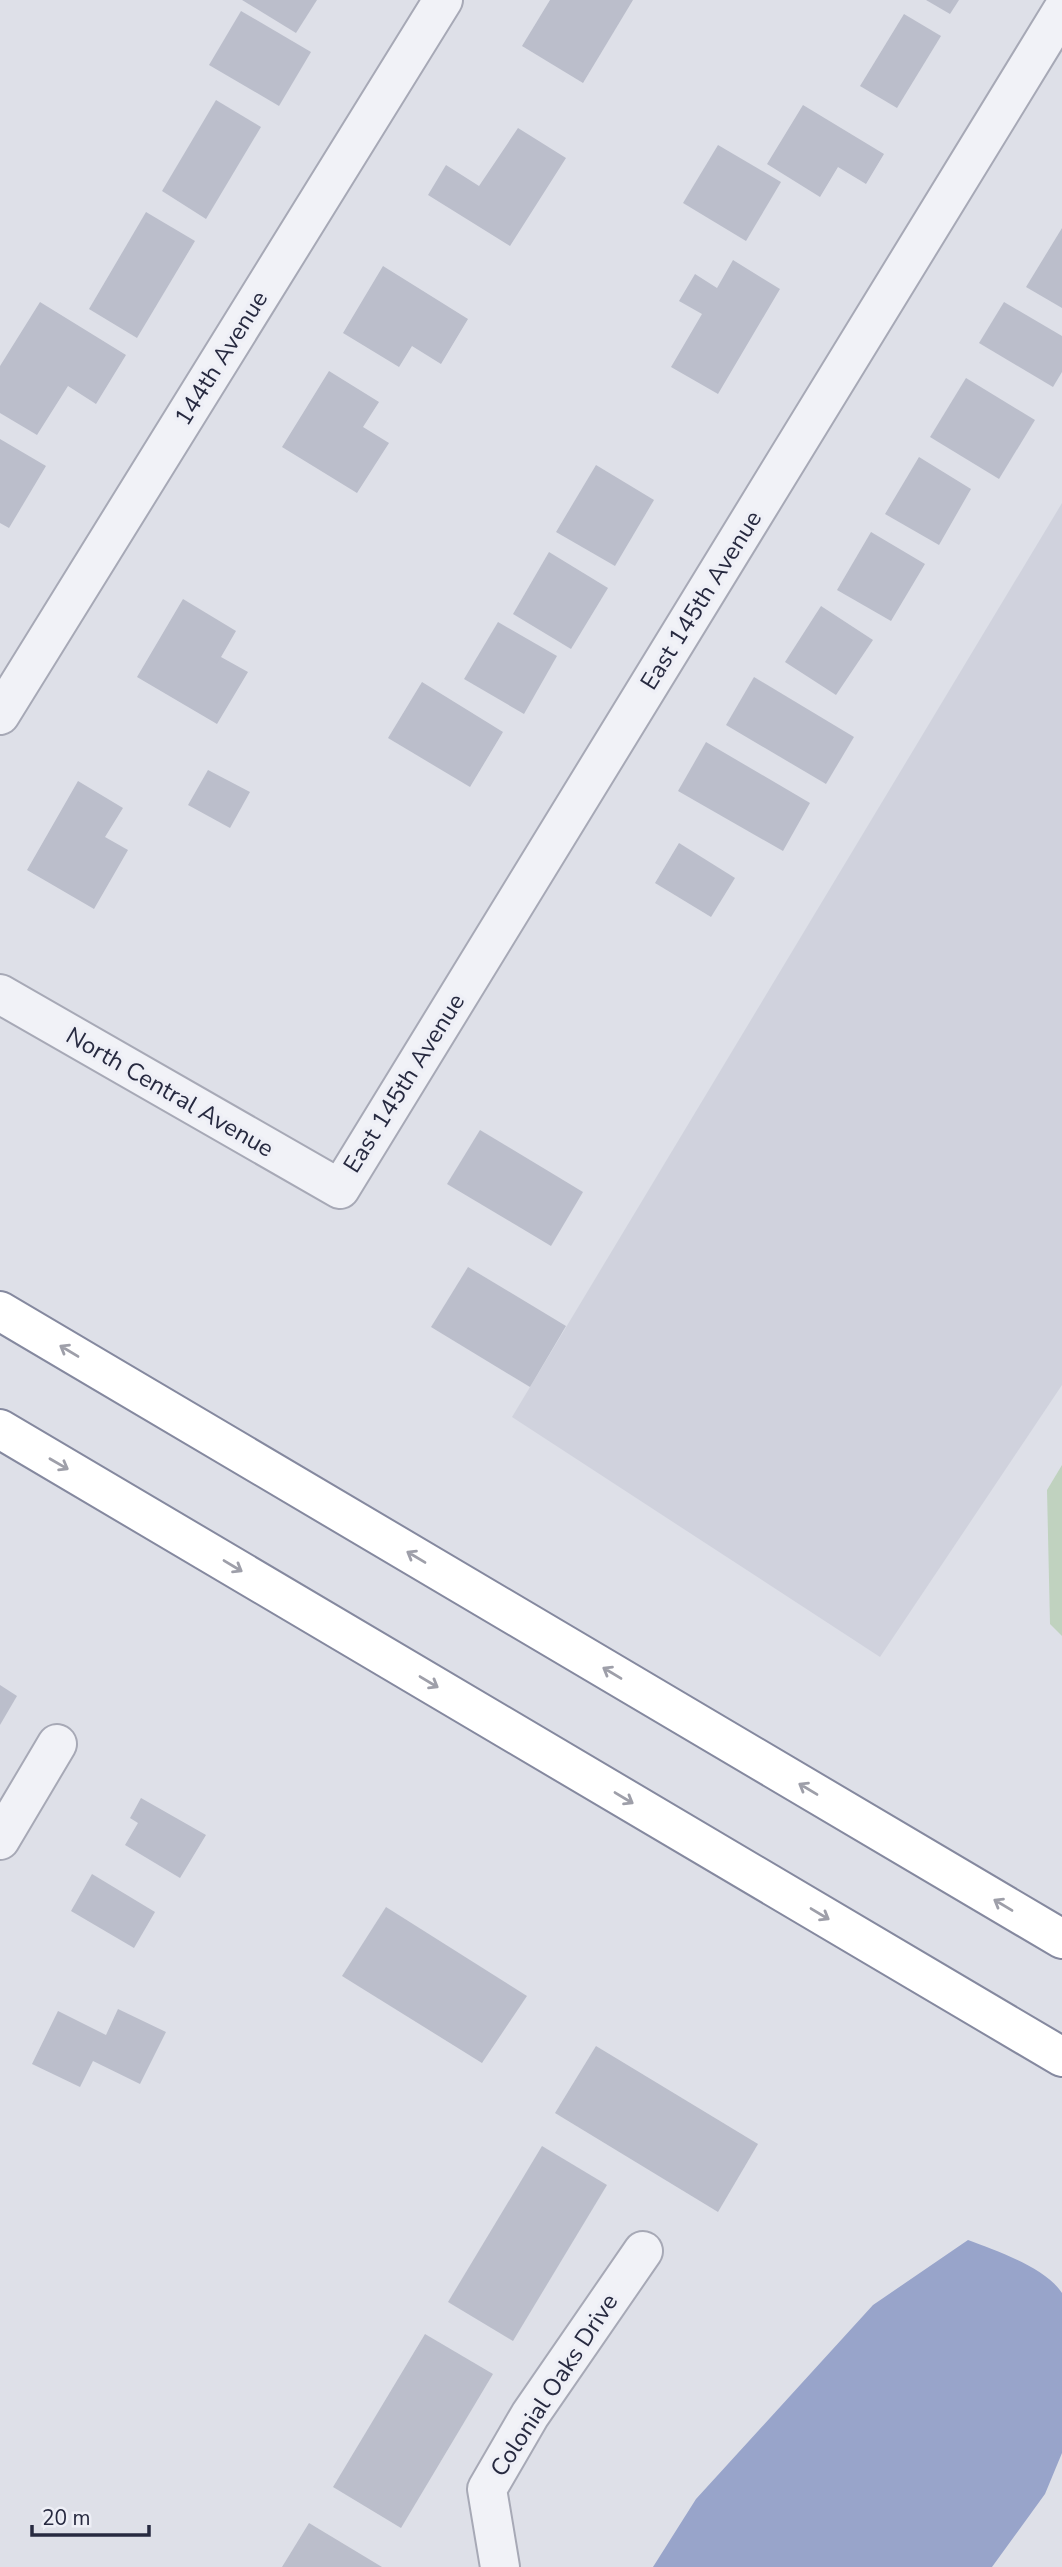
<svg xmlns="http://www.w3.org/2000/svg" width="1062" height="2567" font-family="'Nunito Sans',sans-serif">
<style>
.built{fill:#d0d2dd}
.green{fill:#c0d2bf}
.water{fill:#98a4ca}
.building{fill:#bbbecb}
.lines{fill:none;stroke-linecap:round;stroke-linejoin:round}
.street-casing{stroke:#a7a9b6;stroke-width:42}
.highway-casing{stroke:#85899f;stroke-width:42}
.street{stroke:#f1f2f7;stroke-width:38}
.highway{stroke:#fff;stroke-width:38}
.oneway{stroke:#9e9fa9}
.labels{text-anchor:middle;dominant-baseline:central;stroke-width:7;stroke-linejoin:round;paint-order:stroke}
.street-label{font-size:24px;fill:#272a40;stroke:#eeeff6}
</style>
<rect width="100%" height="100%" fill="#dee0e8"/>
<path class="built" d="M1062,503V1385L880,1657L512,1417Z"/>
<path class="green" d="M1062,1465V1636L1050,1624L1047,1490Z"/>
<path class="water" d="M968,2240C997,2251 1045,2267 1062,2293V2453L1045,2494L992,2567H653L696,2499L873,2305Z"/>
<g class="building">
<path d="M242,0H317L296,33Z"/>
<path d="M550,0H633L583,83L522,46Z"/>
<path d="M926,0H959L950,14Z"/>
<path d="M241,11L311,52L279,106L209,65Z"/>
<path d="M904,14L941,36L897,108L860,86Z"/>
<path d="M216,100L261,127L206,219L162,191Z"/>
<path d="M803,105L884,154L866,184L838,167L820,197L767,164Z"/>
<path d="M518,128L566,158L510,246L428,195L446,165L479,186Z"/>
<path d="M718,145L781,182L746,241L683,203Z"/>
<path d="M146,212L195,241L137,338L89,309Z"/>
<path d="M1062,228V308L1026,287Z"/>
<path d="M733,260L780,289L718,394L671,367L702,314L679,301L695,274L717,288Z"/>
<path d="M383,266L468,319L441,364L412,346L399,367L343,333Z"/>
<path d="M40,302L126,355L96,404L68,386L37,435L0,413V366Z"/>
<path d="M1004,302L1062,336V372L1053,387L979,343Z"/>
<path d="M329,371L379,402L363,427L389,443L357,493L282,447Z"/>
<path d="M966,378L1035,420L999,479L930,437Z"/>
<path d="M0,439L46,466L9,528L0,523Z"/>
<path d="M919,457L971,489L939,545L885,514Z"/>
<path d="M596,465L654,500L615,566L556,532Z"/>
<path d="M871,532L925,564L891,621L837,590Z"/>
<path d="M549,552L608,588L571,649L513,614Z"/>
<path d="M183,599L236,631L221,657L248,672L217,724L137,677Z"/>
<path d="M821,606L873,640L836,695L785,662Z"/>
<path d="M498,622L557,656L524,714L464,679Z"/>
<path d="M754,677L854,737L826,784L726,725Z"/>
<path d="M422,682L503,732L470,787L388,738Z"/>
<path d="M706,742L810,803L783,851L678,791Z"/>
<path d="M208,770L250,792L230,828L188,805Z"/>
<path d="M78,781L123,808L105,837L128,850L94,909L27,870Z"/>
<path d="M679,843L735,878L711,917L655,883Z"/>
<path d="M480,1130L583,1192L551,1246L447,1184Z"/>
<path d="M468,1267L566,1326L530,1387L431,1327Z"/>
<path d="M0,1685L17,1696L0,1725Z"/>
<path d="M141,1798L206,1835L180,1878L125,1845L138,1823L130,1818Z"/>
<path d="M92,1874L155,1912L134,1948L71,1911Z"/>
<path d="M386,1907L527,1996L482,2063L342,1976Z"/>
<path d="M118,2009L166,2032L140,2084L93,2061L80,2087L32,2064L58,2011L106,2035Z"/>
<path d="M596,2046L758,2144L718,2212L555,2113Z"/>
<path d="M542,2146L607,2185L513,2341L448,2302Z"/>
<path d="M425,2334L493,2374L401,2528L333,2487Z"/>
<path d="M309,2523L382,2567H282Z"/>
</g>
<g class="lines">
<g class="street-casing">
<g id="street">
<path d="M0,715L443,0"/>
<path d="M0,994L340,1189L1062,11"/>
<path d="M0,1840L57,1744"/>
<path d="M500,2567L487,2489L530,2415L643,2251"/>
</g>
</g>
<g class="highway-casing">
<g id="highway">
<path d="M0,1311L1062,1939"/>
<path d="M0,1429L1062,2057"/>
</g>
</g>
<use href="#street" class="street"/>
<use href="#highway" class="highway"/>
</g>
<defs><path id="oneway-shaft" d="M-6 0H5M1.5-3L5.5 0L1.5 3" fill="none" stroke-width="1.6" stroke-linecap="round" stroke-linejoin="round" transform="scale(1.75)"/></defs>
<g class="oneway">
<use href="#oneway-shaft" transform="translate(69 1351) rotate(-149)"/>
<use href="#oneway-shaft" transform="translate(59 1464) rotate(30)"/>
<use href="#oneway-shaft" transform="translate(416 1557) rotate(-149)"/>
<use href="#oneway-shaft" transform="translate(233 1566) rotate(31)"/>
<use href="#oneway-shaft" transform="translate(612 1673) rotate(-149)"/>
<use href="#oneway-shaft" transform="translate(429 1682) rotate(31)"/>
<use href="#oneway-shaft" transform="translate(808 1789) rotate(-149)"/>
<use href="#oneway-shaft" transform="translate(624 1798) rotate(31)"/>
<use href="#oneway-shaft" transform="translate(1003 1905) rotate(-149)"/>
<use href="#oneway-shaft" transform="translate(820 1914) rotate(31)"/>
</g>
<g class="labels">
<g class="street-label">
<text transform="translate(221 358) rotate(-58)">144th Avenue</text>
<text transform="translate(701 600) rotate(-58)">East 145th Avenue</text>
<text transform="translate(404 1083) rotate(-58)">East 145th Avenue</text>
<text transform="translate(170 1092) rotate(30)">North Central Avenue</text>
<text transform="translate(554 2385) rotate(-57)">Colonial Oaks Drive</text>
</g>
</g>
<path d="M32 2525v10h117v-10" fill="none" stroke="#272a40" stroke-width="3.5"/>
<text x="42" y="2525" font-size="21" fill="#272a40" stroke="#eeeff6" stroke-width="5" paint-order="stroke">20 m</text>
</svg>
